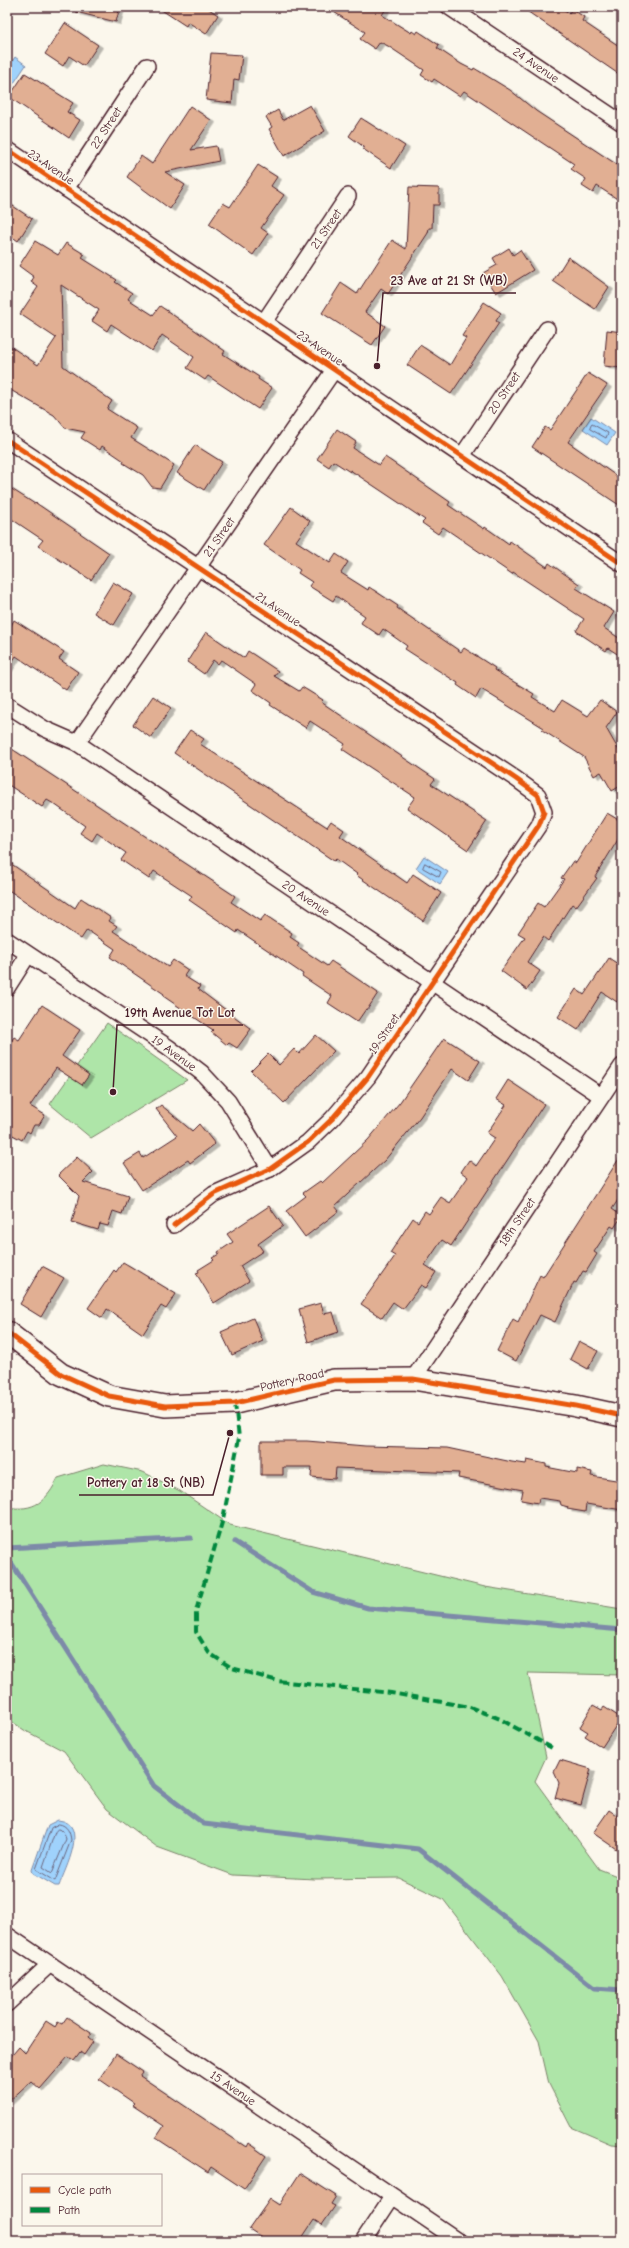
<svg xmlns="http://www.w3.org/2000/svg" width="629" height="2248" font-family="'Comic Neue',sans-serif">
<style>
.green{fill:#aee5a8;stroke:#7c826a}
.water{fill:#9fd2fc;stroke:#7d8aa8}
.lines{fill:none;stroke-linecap:round;stroke-linejoin:round}
.shore{stroke:#6c677f;stroke-width:1}
.stream{stroke:#7d8aa8;stroke-width:5}
.building{fill:#e1af93;stroke:#4a1f2b;filter:url(#shadow)}
.street-casing{stroke:#4a1f2b;stroke-width:18}
.secondary-casing{stroke:#4a1f2b;stroke-width:24}
.street{stroke:#fbf7ec;stroke-width:15}
.secondary{stroke:#fbf7ec;stroke-width:21}
.quiet{stroke:#00873e;stroke-width:4;stroke-dasharray:8 4;stroke-linecap:butt}
.cycleway-casing{stroke:#fbf7ec;stroke-width:8}
.cycleway{stroke:#e8590c;stroke-width:5}
.labels{text-anchor:middle;dominant-baseline:central;stroke-width:3;stroke-linejoin:round;paint-order:stroke}
.street-label{font-size:12px;fill:#4a1f2b;stroke:#fbf7ec}
.leader{fill:none;stroke:#4a1f2b;stroke-width:1.5}
.callout-dot{fill:#4a1f2b;stroke:#fbf7ec;stroke-width:1.5}
.callout-label{font-size:13px;text-anchor:middle;font-weight:bold;fill:#4a1f2b;stroke:#fbf7ec;stroke-width:3;stroke-linejoin:round;paint-order:stroke}
</style>
<defs>
<filter id="shadow"><feDropShadow dx="4.5" dy="2.5" stdDeviation="0" flood-color="#0004"/></filter>
</defs>
<rect width="100%" height="100%" fill="#fbf7ec"/>
<filter id="ink" filterUnits="userSpaceOnUse"><feTurbulence type="fractalNoise" baseFrequency=".025" numOctaves="2"/><feDisplacementMap in="SourceGraphic" scale="8" xChannelSelector="R" yChannelSelector="G"/><feConvolveMatrix kernelMatrix="1 2 1 2 8 2 1 2 1" color-interpolation-filters="sRGB"/></filter>
<g filter="url(#ink)">
<g class="green">
<path d="M107,1023L187,1080L91,1138L50,1104Z"/>
<path d="M104,1464L143,1472L180,1491L230,1525L485,1587L622,1609V1675L528,1673L546,1757L535,1781L599,1869L622,1878V2145L611,2144L571,2127L549,2084L539,2041L502,1976L443,1899L399,1878L315,1879L233,1875L157,1847L107,1809L64,1751L24,1730L7,1718V1507C34,1512 47,1501 58,1478Z"/>
</g>
<g class="water">
<path d="M15,57L26,65L12,86L7,83V69Z"/>
<path d="M591,417L615,433L607,445L583,429Z"/>
<path d="M424,856L448,872L440,884L416,868Z"/>
<path d="M58,1820C90,1823 65,1869 59,1886H55L33,1873L32,1870L48,1825Z"/>
</g>
<g class="lines">
<g class="shore">
<path d="M592,424L608,433L606,438L590,429Z"/>
<path d="M425,863L441,872L439,877L423,868Z"/>
<path d="M59,1824C67,1825 70,1832 71,1840L55,1881L36,1869L51,1828Z"/>
<path d="M58,1829L63,1831L66,1839L52,1873L43,1867L55,1832Z"/>
</g>
<g class="stream">
<path d="M235,1542L313,1592L368,1608L622,1630"/>
<path d="M7,1548L191,1538"/>
<path d="M7,1556L154,1786L204,1824L418,1849L595,1988L622,1990"/>
</g>
</g>
<g class="building">
<path d="M77,7H120L116,22L76,12Z"/>
<path d="M157,7H206L218,15L206,34L188,22L186,26Z"/>
<path d="M326,7H387L382,15L411,33L412,31L416,34L418,31L439,45L437,48L461,64L473,70L474,68L510,90L536,111L622,168V202L597,186L593,193L582,186L586,179L571,169L574,164L464,91L460,96L434,79L432,82L421,75L424,70L388,46L380,42L375,49L360,39L365,32Z"/>
<path d="M521,7H560L569,13L572,9L584,17L582,21L622,48V65L617,73Z"/>
<path d="M65,23L98,45L84,66L69,56L63,66L45,54Z"/>
<path d="M211,53L242,55L239,80L234,79L232,103L206,100Z"/>
<path d="M25,73L73,103L67,112L80,120L69,138L9,97Z"/>
<path d="M310,105L325,131L284,156L269,129L272,127L266,117L278,110L283,120Z"/>
<path d="M190,106L211,120L191,150L216,146L219,161L165,172L185,185L170,209L127,177L141,156L152,164Z"/>
<path d="M361,118L405,146L391,168L363,149L364,147L349,136Z"/>
<path d="M258,165L277,177L271,186L284,195L261,228L268,233L253,255L209,224L223,203L230,207Z"/>
<path d="M409,187L439,188V205H433L432,228H429L428,233L388,294L381,289L365,312L385,326L372,345L322,313L341,283L357,294L392,240L406,249Z"/>
<path d="M7,202L32,219L18,241L7,233Z"/>
<path d="M35,241L58,255L66,243L84,254L82,258L117,280L115,282L132,293L128,299L153,315L160,306L225,351L223,354L259,377L258,379L272,388L258,409L208,376L205,380L187,368L194,357L162,335L152,351L111,324L107,331L92,321L99,310L61,285L63,366L112,401L107,409L137,428L131,438L174,465L160,488L152,487L143,475L123,463L124,461L102,446L100,450L81,438L85,432L65,428L54,415L7,388V344L38,365L56,338L20,314L38,287L31,282L34,277L19,266Z"/>
<path d="M509,248L513,255L520,250L533,270L496,293L483,273L497,265L493,258Z"/>
<path d="M568,257L609,287L595,309L553,281Z"/>
<path d="M484,302L501,313L496,321L499,323L451,394L407,365L420,345L450,365L466,338L462,336Z"/>
<path d="M607,330L622,332V368L604,366Z"/>
<path d="M588,373L607,385L568,442L622,480V507L532,447L545,427L550,430Z"/>
<path d="M337,429L356,442L353,448L379,465L385,457L450,502L448,505L484,529L485,527L509,544L510,541L547,567L549,563L579,584L576,588L614,612L604,628L622,640V657L608,648L606,651L576,631L584,619L513,572L512,574L443,527L438,534L422,523L425,520L350,470V472L333,461L329,467L317,459Z"/>
<path d="M195,445L222,462L204,490L177,473Z"/>
<path d="M7,486L35,504L36,503L109,553L91,580L38,546L43,540L7,516Z"/>
<path d="M291,507L310,521L296,541L330,563L336,554L348,562L341,573L368,590L369,587L398,606L397,608L461,652L464,648L495,668L494,670L534,694L532,697L555,711L562,700L588,716L600,700L617,712L606,728L622,756V785L612,791L601,772L594,776L584,757L542,730L544,728L481,689L476,698L457,685L458,683L405,649L407,646L383,629L379,635L361,623L365,616L336,596L333,601L309,586L312,582L298,573L300,570L264,545Z"/>
<path d="M113,582L133,594L114,625L94,613Z"/>
<path d="M14,620L64,652L59,659L78,672L66,690L16,656L7,670V633Z"/>
<path d="M206,632L244,658L248,651L278,671L274,676L299,691L302,687L323,700L321,702L435,779L431,784L487,821L468,850L407,808L415,797L342,749L345,744L310,721L306,728L270,705L271,703L252,690L256,684L221,660L218,664L213,660L204,674L187,662Z"/>
<path d="M153,696L171,708L151,738L133,725Z"/>
<path d="M190,730L204,739L200,744L327,827L331,821L344,830L340,836L407,883L413,874L441,893L423,921L356,875L357,874L336,859L334,861L174,753Z"/>
<path d="M12,749L235,896L231,902L260,921L265,915L292,933L290,937L299,943L297,946L327,966L331,961L378,993L367,1010L366,1009L357,1022L328,1003L332,996L302,976L303,974L238,930L237,933L189,900L192,896L154,871L149,879L121,860L126,853L97,833L92,841L80,833L85,826L54,804L47,800L42,807L7,784V757Z"/>
<path d="M607,813L622,822V833L595,877L597,878L576,907L572,904L548,941L543,937L527,962L540,971L527,990L501,971L525,937L518,933L538,903L544,907L564,879L561,878L573,861L576,863Z"/>
<path d="M7,861L75,908L81,898L111,918L109,921L117,926L113,931L168,967L173,960L188,970L184,976L200,986L198,989L251,1029L237,1048L229,1043L227,1045L211,1032L213,1030L163,996L164,994L110,957L115,949L87,930L81,939L7,889Z"/>
<path d="M609,958L622,967V995L617,1002L602,992L578,1030L558,1017L576,989L584,995Z"/>
<path d="M42,1005L80,1030L62,1056L89,1075L82,1085L56,1068L30,1106L45,1115L39,1125H34L30,1133L27,1131L22,1140L7,1132V1047L14,1037L19,1040Z"/>
<path d="M316,1035L334,1051L284,1103L251,1071L268,1054L279,1065L294,1049L299,1054Z"/>
<path d="M444,1038L480,1061L468,1080L452,1069L420,1117L385,1160L335,1206L339,1211L305,1237L286,1211L306,1196L303,1193L320,1181L322,1183L368,1140L400,1102Z"/>
<path d="M508,1080L544,1104L451,1246L442,1240L425,1265L436,1272L426,1288L421,1285L403,1309L393,1302L382,1318L361,1304L395,1256L390,1253L413,1218L418,1222L425,1211L429,1214L441,1197L450,1203L468,1177L461,1172L469,1160L476,1166L495,1138L487,1133L506,1105L496,1099Z"/>
<path d="M161,1105L192,1131L199,1124L215,1144L190,1163L188,1160L142,1190L124,1163L140,1153L143,1158L177,1136L156,1109Z"/>
<path d="M622,1154V1194L612,1209L622,1216L614,1228L611,1226L594,1252L597,1254L586,1272L583,1271L576,1283L574,1282L555,1322L540,1315L516,1361L497,1351L513,1319L518,1322L540,1275L543,1277Z"/>
<path d="M77,1157L93,1172L83,1182L128,1196L122,1214L113,1211L108,1226L100,1224L98,1230L72,1222L79,1196L58,1175Z"/>
<path d="M269,1206L283,1226L258,1244L263,1251L240,1266L249,1281L214,1303L196,1273L199,1272L198,1270L214,1260L212,1258L219,1254L218,1252L233,1242L227,1234Z"/>
<path d="M123,1262L176,1294L166,1309L161,1306L143,1334L107,1309L102,1318L88,1308L114,1270L116,1272Z"/>
<path d="M42,1266L64,1278L41,1317L20,1304Z"/>
<path d="M321,1303L324,1314L333,1312L339,1332L308,1342L299,1309Z"/>
<path d="M253,1318L263,1341L232,1355L221,1332Z"/>
<path d="M579,1341L598,1351L588,1369L570,1359Z"/>
<path d="M261,1441H307L365,1446L447,1448L512,1462L526,1464L527,1460L546,1464V1467L577,1473V1469L592,1472L591,1476L622,1481V1510L586,1504L585,1512L567,1509L568,1507L561,1505L560,1501L539,1498L538,1503L521,1500L523,1490L458,1478L459,1473L336,1468L335,1479L311,1477L312,1467H283V1475H261Z"/>
<path d="M593,1705L602,1710L604,1707L621,1718L602,1747L585,1736L588,1732L580,1727Z"/>
<path d="M560,1760L591,1769L581,1805L555,1798L559,1783L554,1772Z"/>
<path d="M609,1810L622,1819V1853L593,1833Z"/>
<path d="M67,2017L91,2033L88,2038L93,2042L84,2055L80,2052L74,2060L68,2057L40,2089L31,2081L7,2103V2061L19,2047L25,2053L46,2021L55,2027L58,2022L62,2024Z"/>
<path d="M116,2054L143,2072L140,2076L246,2147L248,2143L266,2156L244,2189L211,2167L208,2172L156,2138L164,2126L132,2105L134,2103L99,2079Z"/>
<path d="M300,2173L336,2196L331,2204L335,2206L322,2225L314,2220L300,2241H268L249,2229L270,2199L279,2205Z"/>
</g>
<g class="lines">
<g class="street-casing">
<g id="street">
<path d="M449,7L622,123"/>
<path d="M7,149L622,564"/>
<path d="M66,189L147,66"/>
<path d="M264,322L348,196"/>
<path d="M7,440L516,779L538,795L544,812L539,825L368,1077L332,1119L308,1142L270,1169L214,1194L174,1225"/>
<path d="M462,456L547,329"/>
<path d="M7,705L45,729L77,743L601,1096"/>
<path d="M77,743L334,370"/>
<path d="M7,940L168,1047L202,1073L228,1101L270,1169"/>
<path d="M7,988L28,955"/>
<path d="M413,1379L622,1066"/>
<path d="M7,1935L459,2241"/>
<path d="M7,2004L50,1964"/>
<path d="M363,2241L392,2197"/>
</g>
</g>
<g class="secondary-casing">
<path id="secondary" d="M7,1332L61,1374L109,1396L165,1406L235,1403L334,1380L413,1379L576,1406L622,1416"/>
</g>
<use href="#street" class="street"/>
<use href="#secondary" class="secondary"/>
<path class="quiet" d="M235,1403L239,1438L223,1519L196,1611V1632L209,1653L232,1668L278,1681L391,1693L470,1707L500,1719L552,1748"/>
<g class="cycleway-casing">
<g id="cycleway">
<path d="M7,149L622,564"/>
<path d="M7,440L516,779L538,795L544,812L539,825L368,1077L332,1119L308,1142L270,1169L214,1194L174,1225"/>
<path d="M7,1332L61,1374L109,1396L165,1406L235,1403L334,1380L413,1379L576,1406L622,1416"/>
</g>
</g>
<use href="#cycleway" class="cycleway"/>
</g>
</g>
<g class="labels">
<g class="street-label">
<text transform="translate(536 65) rotate(34)">24 Avenue</text>
<text transform="translate(106 128) rotate(-57)">22 Street</text>
<text transform="translate(51 167) rotate(34)">23 Avenue</text>
<text transform="translate(326 229) rotate(-56)">21 Street</text>
<text transform="translate(320 348) rotate(34)">23 Avenue</text>
<text transform="translate(504 393) rotate(-56)">20 Street</text>
<text transform="translate(219 537) rotate(-55)">21 Street</text>
<text transform="translate(278 609) rotate(34)">21 Avenue</text>
<text transform="translate(306 898) rotate(34)">20 Avenue</text>
<text transform="translate(384 1034) rotate(-56)">19 Street</text>
<text transform="translate(174 1053) rotate(36)">19 Avenue</text>
<text transform="translate(517 1222) rotate(-56)">18th Street</text>
<text transform="translate(292 1380) rotate(-13)">Pottery Road</text>
<text transform="translate(233 2088) rotate(34)">15 Avenue</text>
</g>
</g>
<path class="leader" d="M377 366L383 293H516M113 1092L117 1025H243M230 1433L213 1495H79"/>
<g class="callout-dot">
<circle cx="377" cy="366" r="4"/>
<circle cx="113" cy="1092" r="4"/>
<circle cx="230" cy="1433" r="4"/>
</g>
<g class="callout-label">
<text x="449" y="285">23 Ave at 21 St (WB)</text>
<text x="180" y="1017">19th Avenue Tot Lot</text>
<text x="146" y="1487">Pottery at 18 St (NB)</text>
</g>
<rect width="629" height="2248" fill="none" stroke="#fbf7ec" stroke-width="24"/>
<rect x="12" y="12" width="605" height="2224" fill="none" stroke="#4a1f2b" stroke-width="1.5" filter="url(#ink)"/>
<rect x="22" y="2174" width="140" height="52" fill="#fbf7ec" stroke="#b4a19f"/>
<rect x="30" y="2187" width="20" height="6" fill="#e8590c" stroke="#b4a19f"/>
<text x="58" y="2194" font-size="12" fill="#4a1f2b">Cycle path</text>
<rect x="30" y="2207" width="20" height="6" fill="#00873e" stroke="#b4a19f"/>
<text x="58" y="2214" font-size="12" fill="#4a1f2b">Path</text>
</svg>
